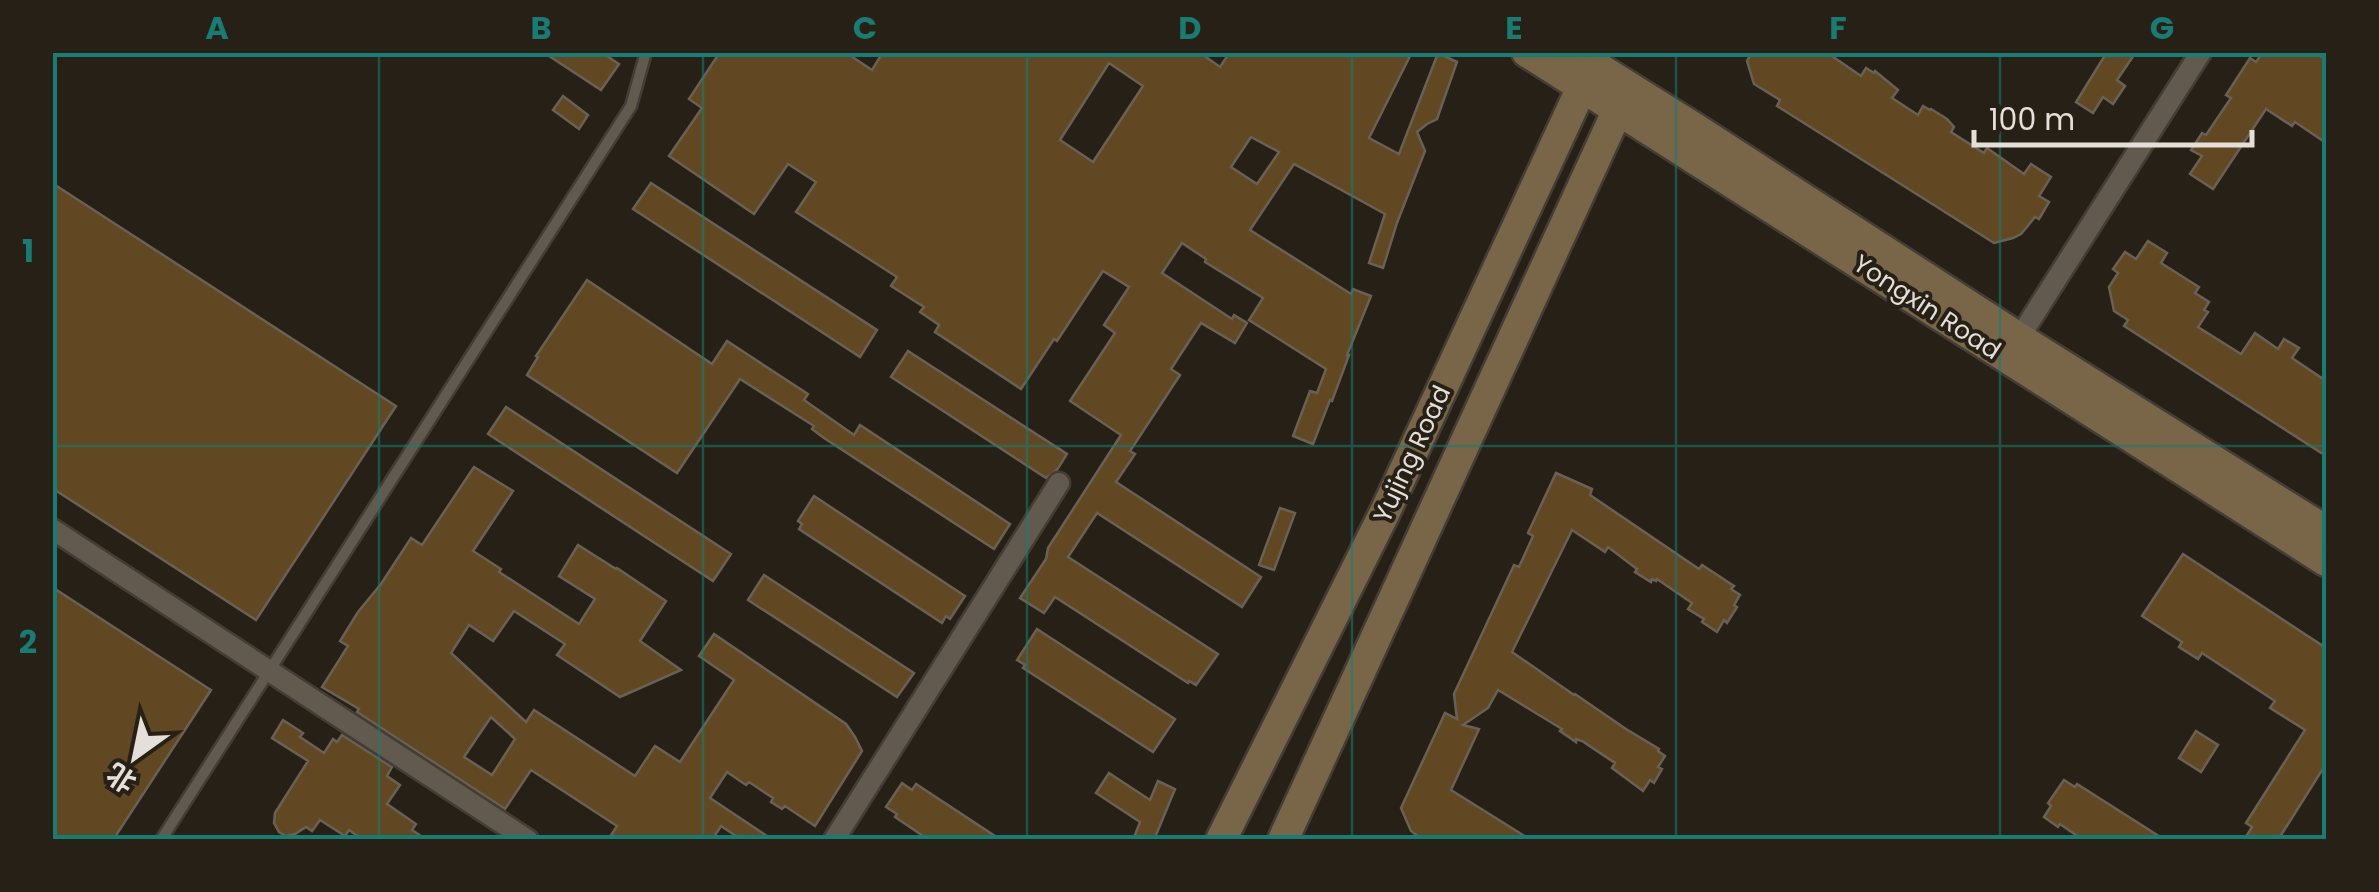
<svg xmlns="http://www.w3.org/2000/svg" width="2379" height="892" font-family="Poppins,'Noto Sans SC',sans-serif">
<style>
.building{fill:#614722;stroke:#696155;stroke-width:2.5;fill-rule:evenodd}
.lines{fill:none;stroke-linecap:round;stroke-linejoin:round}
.lane-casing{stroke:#433d36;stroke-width:15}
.street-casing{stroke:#433d36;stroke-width:25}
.secondary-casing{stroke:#433d36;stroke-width:35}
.lane{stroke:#625a4f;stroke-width:10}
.street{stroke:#625a4f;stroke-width:20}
.secondary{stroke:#796548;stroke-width:30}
.grid{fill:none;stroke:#1a7b73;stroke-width:2.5;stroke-opacity:0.55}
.labels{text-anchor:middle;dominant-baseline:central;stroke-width:8;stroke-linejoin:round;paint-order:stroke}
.street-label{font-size:25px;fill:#e4dfd8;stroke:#272016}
.neatline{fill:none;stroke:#1a7b73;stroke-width:4}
.grid-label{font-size:32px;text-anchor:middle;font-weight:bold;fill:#1a7b73}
</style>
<rect width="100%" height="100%" fill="#272016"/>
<g class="building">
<path d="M543,52H601L619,64L601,90Z"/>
<path d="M720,52H845L872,70L883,52H1199L1220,67L1230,52H1412L1369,138L1399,154L1438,53L1457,62L1437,119L1427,124L1417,132L1425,151L1397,223L1383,268L1369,263L1385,214L1294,164L1250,230L1351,294L1353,289L1371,296L1347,355H1349L1332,401L1330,400L1313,444L1293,436L1310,391L1317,393L1326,369L1249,320L1263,298L1205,262L1206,259L1182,243L1162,273L1232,319L1234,315L1247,323L1235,343L1201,323L1171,369L1180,375L1130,451L1135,454L1116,482L1261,577L1242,607L1097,513L1068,557L1218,654L1196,685L1189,681L1188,683L1055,597L1044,613L1020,598L1046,559L1048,548L1121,435L1070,401L1115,333L1104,325L1129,287L1103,271L1057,341L1054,339L1021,389L935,332L939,325L920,312L924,307L891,286L897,277L796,212L816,182L788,164L754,214L669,156L702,108L689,99ZM1109,63L1143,86L1093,162L1060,140ZM1251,137L1279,152L1257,184L1231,167Z"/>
<path d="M1752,52H1826L1861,76L1866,68L1874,73L1875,71L1898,90L1892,98L1918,115L1923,106L1930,110L1931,109L1947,119L1954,127L1951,132L1984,153L1987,148L2024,174L2031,164L2051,177L2039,196L2049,202L2039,219L2035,217L2021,234L2013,238L1994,243L1777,106L1780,100L1754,84L1747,61Z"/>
<path d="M2107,52H2136L2117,80L2125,86L2113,104L2103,97L2093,113L2076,102Z"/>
<path d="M2263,52H2315L2326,60V143L2295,122L2292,126L2266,109L2213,189L2190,174L2202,156L2191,150L2202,133L2206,135L2231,98L2226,95L2250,58L2256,62Z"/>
<path d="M563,96L588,115L579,129L553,110Z"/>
<path d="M52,183L396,406L256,620L52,488Z"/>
<path d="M651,183L877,330L860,357L633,209Z"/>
<path d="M2148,241L2167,253L2161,263L2199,287L2195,293L2209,302L2204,310L2208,312L2198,327L2241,354L2255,333L2278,349L2284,339L2299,348L2292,358L2326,381V456L2124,326L2128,320L2114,311L2109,287L2118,273L2113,269L2125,252L2136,259Z"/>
<path d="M587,280L712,364L727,341L808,394L804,400L854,435L860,425L1010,524L994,549L824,438L812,429L814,426L740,379L677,473L527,375L538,357L536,356Z"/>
<path d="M908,351L1067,454L1057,470L1046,478L891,377Z"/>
<path d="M506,407L731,554L713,581L488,434Z"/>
<path d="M474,467L513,491L473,551L501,569L499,572L579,624L595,599L559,576L578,545L616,569L617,568L666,601L640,641L681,670L620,697L557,655L565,644L514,611L493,641L469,625L451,653L526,722L534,710L635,776L655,746L680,762L734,680L699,656L714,634L846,724L855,737L862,751L815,826L785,806L782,809L771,802L773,798L749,782L746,785L727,772L710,798L773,840H742L721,826L712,840H608L617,826L531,770L505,809L357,712L359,709L322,687L348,646L340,641L358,612L381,584L411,538L422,545ZM491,717L515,739L492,775L464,757Z"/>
<path d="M1556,473L1592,489L1590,495L1699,569L1702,565L1734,586L1731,589L1740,595L1734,605L1737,607L1727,623L1724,620L1717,632L1702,622L1704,619L1688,609L1692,603L1657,579L1656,581L1652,579L1651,582L1635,572L1637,569L1608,547L1605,552L1572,530L1512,652L1574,695L1575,694L1626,729L1659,749L1658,751L1665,756L1658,767L1662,769L1654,783L1650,780L1643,791L1612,768L1615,763L1582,741L1576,739V742L1560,731L1562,729L1498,690L1488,708L1463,725L1479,729L1451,790L1531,840H1423L1411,831L1401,808L1445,713L1457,719L1454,694L1514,565L1519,567L1533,536L1528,533Z"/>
<path d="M814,496L965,596L950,619L946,616L942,623L799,529L802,524L798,521Z"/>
<path d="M1280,508L1295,513L1274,570L1259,565Z"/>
<path d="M2183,554L2326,648V764L2278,840H2244L2252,827L2246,823L2305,730L2270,708L2275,701L2202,653L2198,659L2179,647L2182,642L2142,616Z"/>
<path d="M764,575L914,673L897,697L748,600Z"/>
<path d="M52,587L211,690L113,840H52Z"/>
<path d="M1037,629L1175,719L1153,752L1023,668L1025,665L1017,660Z"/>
<path d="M283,720L303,733L300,737L324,753L333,739L337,742L342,735L392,767L387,776L400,785L387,804L416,824L412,830L427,840H363L349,830L345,836L320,820L312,831L306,827L295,834L286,836L279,832L274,823L275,813L308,761L272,738Z"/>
<path d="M2196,731L2218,745L2201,772L2179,758Z"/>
<path d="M1109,773L1150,800L1158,781L1175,789L1154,840H1133L1140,822L1096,793Z"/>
<path d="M2064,780L2075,787L2077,784L2165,840H2083L2060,824L2058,827L2044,817L2051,806L2048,803Z"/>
<path d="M902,783L912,790L916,784L1001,840H929L895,817L897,814L886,807Z"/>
</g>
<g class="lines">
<g class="lane-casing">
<path id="lane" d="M161,840L631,106L646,52"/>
</g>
<g class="street-casing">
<g id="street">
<path d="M2019,338L2201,52"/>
<path d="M52,529L528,840"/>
<path d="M834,840L1059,483"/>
</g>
</g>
<g class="secondary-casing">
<g id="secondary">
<path d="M1527,52L2326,561"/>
<path d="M1573,52L1696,129L2019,338L2326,531"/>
<path d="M1221,840L1385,512L1589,72"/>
<path d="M1283,840L1626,92"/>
</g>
</g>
<use href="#lane" class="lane"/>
<use href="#street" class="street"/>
<use href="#secondary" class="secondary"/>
</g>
<path class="grid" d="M379,52V840M703,52V840M1027,52V840M1352,52V840M1676,52V840M2000,52V840M52,446H2326"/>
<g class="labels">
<g class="street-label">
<text transform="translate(1927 307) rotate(33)">Yongxin Road</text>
<text transform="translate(1412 454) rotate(-65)">Yujing Road</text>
</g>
</g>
<rect width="2379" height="892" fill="none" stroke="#272016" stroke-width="110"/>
<g transform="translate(135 757) rotate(213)" stroke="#272016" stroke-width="8" paint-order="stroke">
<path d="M0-8L18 38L0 25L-18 38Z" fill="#e4dfd8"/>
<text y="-15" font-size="28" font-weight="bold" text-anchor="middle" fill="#e4dfd8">北</text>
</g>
<path d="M1974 130v15h278v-15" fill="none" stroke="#e4dfd8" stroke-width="5"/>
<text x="1989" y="130" font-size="30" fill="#e4dfd8" stroke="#272016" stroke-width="8" paint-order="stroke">100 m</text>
<rect x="55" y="55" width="2269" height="782" class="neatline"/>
<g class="grid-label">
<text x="217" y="39">A</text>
<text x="541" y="39">B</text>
<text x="865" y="39">C</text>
<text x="1190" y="39">D</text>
<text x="1514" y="39">E</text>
<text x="1838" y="39">F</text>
<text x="2162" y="39">G</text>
<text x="28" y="262">1</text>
<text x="28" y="653">2</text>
</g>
</svg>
